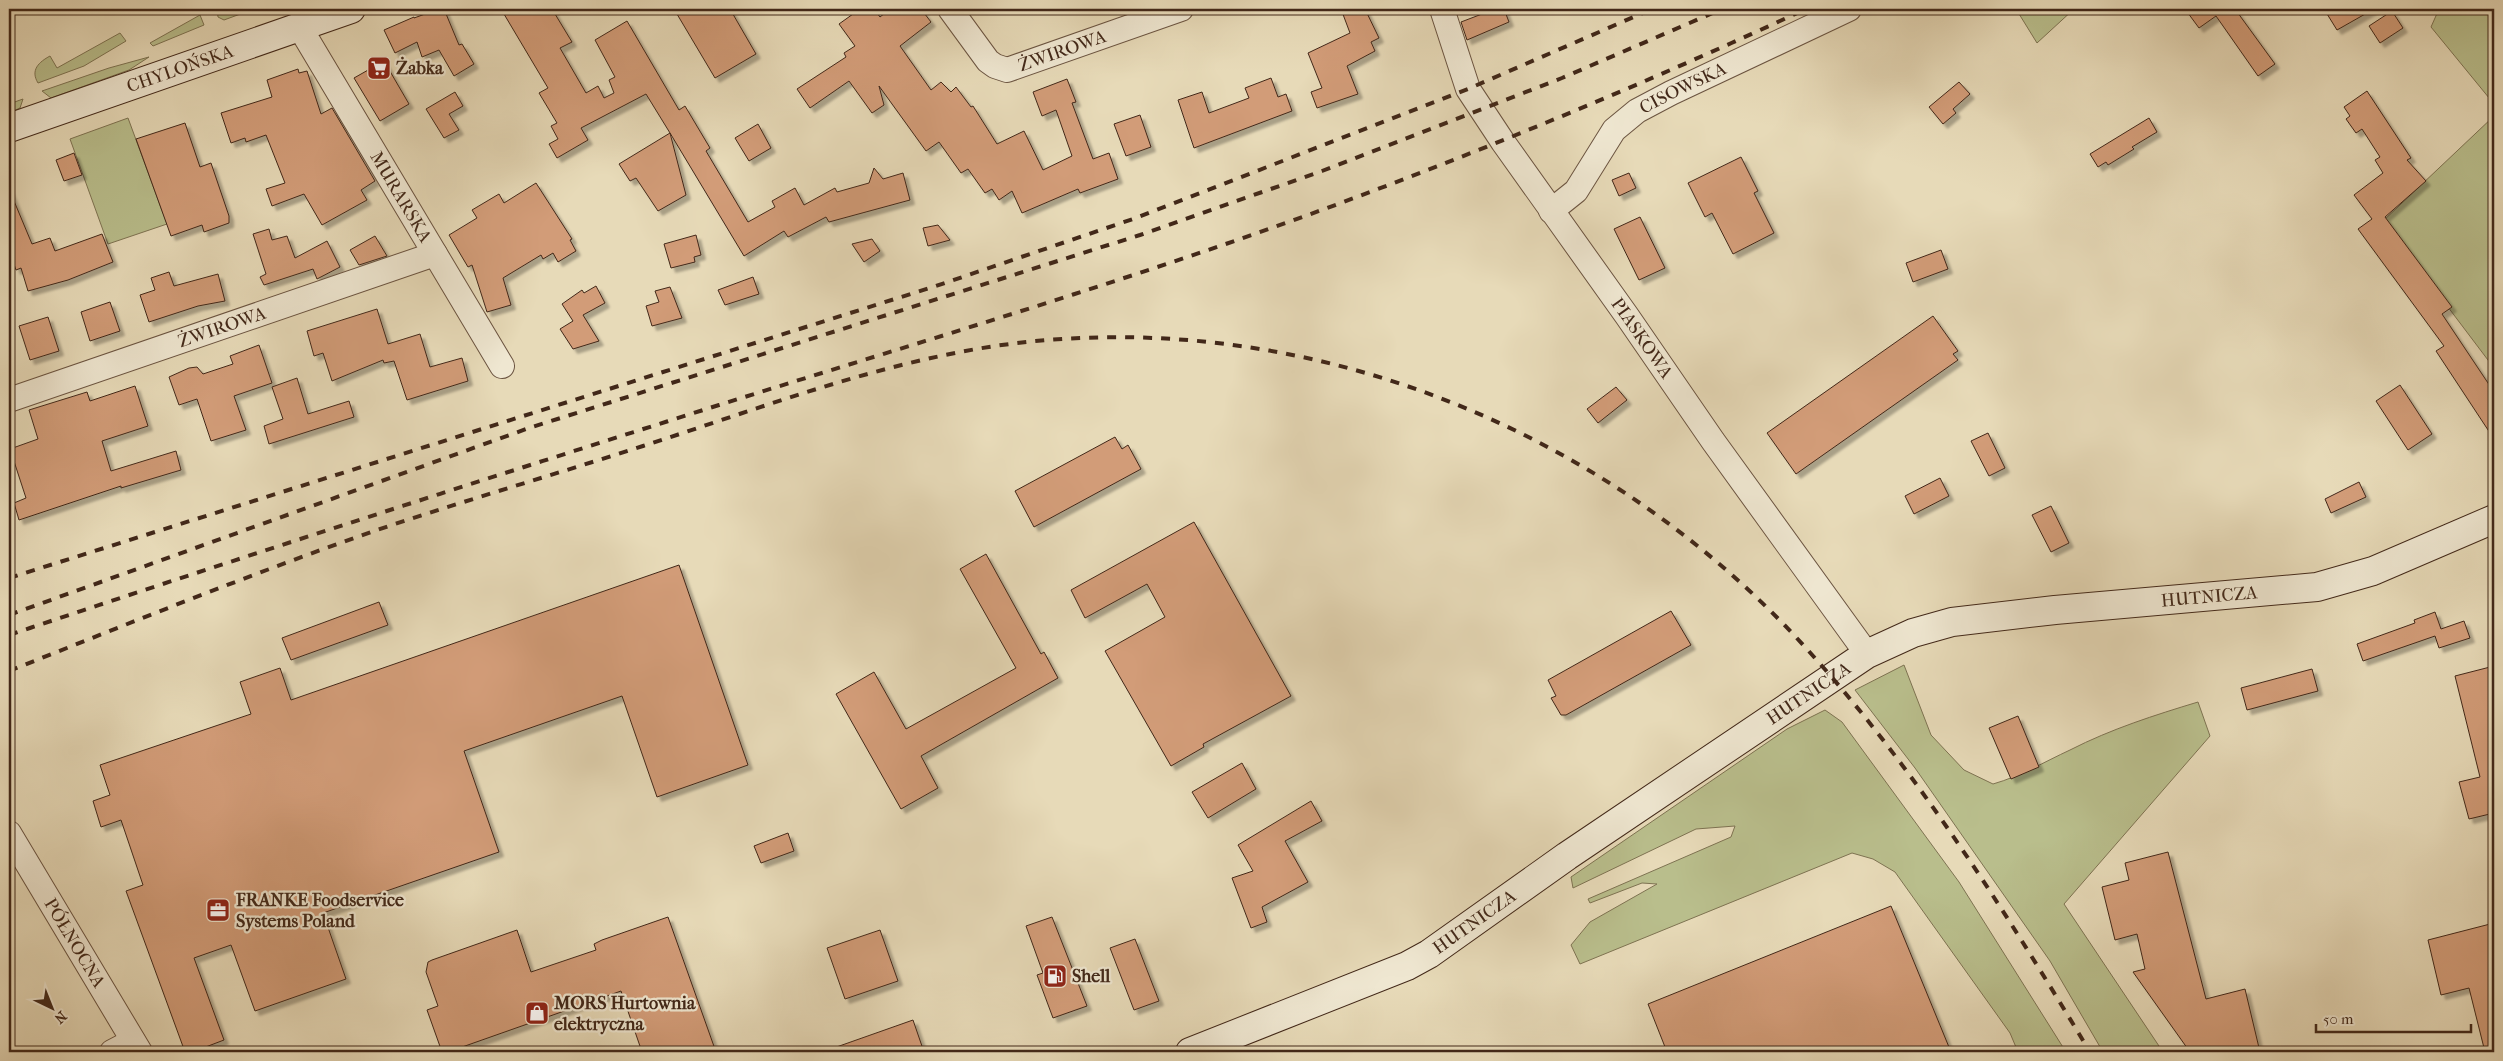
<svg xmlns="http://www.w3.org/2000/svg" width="2503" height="1061" font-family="'IM FELL French Canon',serif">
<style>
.green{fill:#b9be8c;stroke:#7e7352}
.building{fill:#d29c78;stroke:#422819;filter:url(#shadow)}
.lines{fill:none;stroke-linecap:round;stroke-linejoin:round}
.street-casing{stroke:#6b5441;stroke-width:26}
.secondary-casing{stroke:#422819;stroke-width:30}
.street{stroke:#efe7d1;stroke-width:24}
.secondary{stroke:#efe7d1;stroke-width:28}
.rail{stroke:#422819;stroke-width:4;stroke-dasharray:9 9;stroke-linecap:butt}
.labels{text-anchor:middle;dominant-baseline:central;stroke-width:4.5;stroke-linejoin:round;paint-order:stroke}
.street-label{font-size:18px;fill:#422819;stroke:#efe7d1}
.poi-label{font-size:18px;font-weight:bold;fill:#422819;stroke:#efe7d1;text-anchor:start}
</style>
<defs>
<filter id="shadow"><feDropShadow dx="4.5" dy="4.5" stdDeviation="1" flood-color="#0004"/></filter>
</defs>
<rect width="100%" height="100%" fill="#e7dab8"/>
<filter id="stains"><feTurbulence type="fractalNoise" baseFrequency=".004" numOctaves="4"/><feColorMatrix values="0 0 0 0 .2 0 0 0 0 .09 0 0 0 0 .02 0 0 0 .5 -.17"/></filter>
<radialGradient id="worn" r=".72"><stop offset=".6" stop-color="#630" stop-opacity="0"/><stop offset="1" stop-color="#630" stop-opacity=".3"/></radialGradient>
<g class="green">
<path d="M217,9H254L224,20L218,17Z"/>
<path d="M2016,9H2074L2037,43Z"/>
<path d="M2439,9H2494V104L2431,27Z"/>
<path d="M200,15L204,25L153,46L150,43Z"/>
<path d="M120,33L126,41L84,66L38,83C30,70 39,62 50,56L57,68Z"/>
<path d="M149,57L129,70L51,98L42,91L109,68Z"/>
<path d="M23,99L20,108L9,113V104Z"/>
<path d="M2494,116V368L2383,221Z"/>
<path d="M128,118L167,224L108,244L70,139Z"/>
<path d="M1904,665L1931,735L1964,770L1993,784C2021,776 2044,762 2070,750C2111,729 2155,715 2198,702L2210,736L2064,904L2163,1052H2103L2050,961L1915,768L1855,690Z"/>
<path d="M1825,710L1842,722L1959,882L2066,1052H2018L2010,1033L1895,872L1873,859L1852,853L1580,964L1571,945L1590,922L1657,884L1642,883L1590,903L1588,899L1731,837L1735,826L1696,829L1573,888L1571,877L1787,729Z"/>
</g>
<g class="building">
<path d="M439,9H444L459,45L462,44L474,64L454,76L439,50L422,57L417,42L395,53L384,30L414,17V18Z"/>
<path d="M501,9H552L572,42L560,48L586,93L598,86L604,98L614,93L609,80L615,77L595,40L627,21L679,110L685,106L710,148L706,151L748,222L775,207L772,201L795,188L804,205L835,188L837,192L869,183L874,168L883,179L903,173L910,200L829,222L826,217L788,237L784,231L744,256L670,133L686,195L658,211L636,178L630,181L619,164L670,133L646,94L581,128L588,140L557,158L549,144L558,139L551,126L557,123L539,93L548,88Z"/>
<path d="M674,9H730L756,54L715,78Z"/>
<path d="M860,9H874L880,17L890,9H921L931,22L900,46L931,90L941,82L951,92L956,87L971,107L973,106L997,144L1024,131L1043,170L1072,156L1056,110L1042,116L1033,92L1067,79L1076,102L1072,103L1093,159L1109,153L1118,179L1080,193L1078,189L1022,213L1012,191L999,200L992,189L985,193L968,169L961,173L939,142L926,151L879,86L884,105L872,113L849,81L810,108L797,89L846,57L844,53L855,46L839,24Z"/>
<path d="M1341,9H1365L1379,38L1371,42L1375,51L1347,66L1358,94L1317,108L1311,92L1322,88L1308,53L1350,33Z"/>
<path d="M1495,9H1504L1509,22L1467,40L1461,22Z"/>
<path d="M2185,9H2235L2275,64L2258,76L2216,16L2199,28Z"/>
<path d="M2324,9H2374L2337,30Z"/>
<path d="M2392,11L2403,28L2380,43L2369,26Z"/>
<path d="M384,61L409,104L380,121L354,78Z"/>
<path d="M298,69L299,73L307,71L321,114L332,108L375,181L361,190L367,200L322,225L304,194L272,206L266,189L285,183L266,135L246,142L245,138L231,143L221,113L272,97L267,80Z"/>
<path d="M1271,78L1278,97L1286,94L1292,111L1194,148L1178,100L1202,92L1209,113L1249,98L1245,88Z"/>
<path d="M1959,82L1970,94L1953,109L1956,113L1943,124L1929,107Z"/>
<path d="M2367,91L2411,158L2407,160L2426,181L2385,217L2452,307L2442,314L2494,392V439L2436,351L2444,346L2358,229L2372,219L2354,195L2383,173L2375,160L2380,157L2362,129L2356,133L2346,119L2350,116L2344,107Z"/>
<path d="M455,92L463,106L449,114L459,130L444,138L426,109Z"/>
<path d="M1140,115L1151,147L1126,156L1114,124Z"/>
<path d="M2149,118L2157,132L2132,147L2134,149L2108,165L2106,162L2098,167L2090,154Z"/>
<path d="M185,123L200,167L211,163L229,216V223L204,232L202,225L171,236L136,139Z"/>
<path d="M758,124L771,148L749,161L735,138Z"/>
<path d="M74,153L82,175L64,181L56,160Z"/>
<path d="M1741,157L1758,191L1754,193L1774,233L1733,254L1712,213L1705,217L1688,183Z"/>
<path d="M1629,173L1636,188L1619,196L1612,180Z"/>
<path d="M536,183L572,239L570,240L576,251L558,262L553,253L543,259L541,255L503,278L511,305L487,312L472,265L468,267L449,235L477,218L472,210L499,194L504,203Z"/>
<path d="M9,189L32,244L50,238L55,251L102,234L113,262L68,280L28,291L21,268L16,270L9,250Z"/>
<path d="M1640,217L1665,268L1639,280L1614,229Z"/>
<path d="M938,225L950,240L928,246L923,228Z"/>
<path d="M269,229L272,240L287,236L295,258L327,241L340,267L317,279L313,269L264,285L260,277L266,274L253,234Z"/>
<path d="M696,235L701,255L694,257L695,262L671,268L664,244Z"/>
<path d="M375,236L387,256L359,265L350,250Z"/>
<path d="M872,239L880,251L864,262L852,244Z"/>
<path d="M1941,250L1948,269L1913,282L1906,263Z"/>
<path d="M169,272L174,286L218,274L225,301L198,306L149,322L140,295L155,290L151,278Z"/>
<path d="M753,277L759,294L725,305L718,290Z"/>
<path d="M596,286L605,303L583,315L599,341L573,349L560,329L573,321L562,304L582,290L584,293Z"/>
<path d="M670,287L682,318L652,326L646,306L659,302L655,291Z"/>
<path d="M110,302L120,331L90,341L81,312Z"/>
<path d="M377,309L388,344L420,334L430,367L462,358L468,381L407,400L394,361L384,363L383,360L332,381L323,353L314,356L307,331Z"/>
<path d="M1933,316L1958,351L1953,354L1958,360L1796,474L1767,433Z"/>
<path d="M48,317L59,351L30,360L19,326Z"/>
<path d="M259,345L272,383L234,396L246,430L211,441L197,399L179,405L169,377L189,368L197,367L203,374L233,364L230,356Z"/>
<path d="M297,378L308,414L349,401L354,417L269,444L264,426L283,419L272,387Z"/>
<path d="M2400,385L2432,434L2408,450L2376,401Z"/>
<path d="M135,386L148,426L102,441L111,471L176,451L181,470L121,488V486L19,520L14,503L26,498L10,449L38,439L29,410L87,392L90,401Z"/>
<path d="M1616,387L1627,400L1598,423L1587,409Z"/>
<path d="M1988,433L2005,468L1989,476L1971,441Z"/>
<path d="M1115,437L1122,449L1128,445L1141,469L1034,527L1015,491Z"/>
<path d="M1940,478L1949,496L1914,514L1905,496Z"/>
<path d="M2359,482L2366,497L2331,513L2325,499Z"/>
<path d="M2051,506L2069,543L2051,552L2032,515Z"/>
<path d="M1194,522L1291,696L1203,744L1204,747L1171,766L1105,651L1165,617L1147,584L1085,618L1071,590Z"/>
<path d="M986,554L1041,654L1044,652L1058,678L921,756L938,788L901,809L836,694L874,672L906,729L1016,668L960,569Z"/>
<path d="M679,565L748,765L657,797L622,696L464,751L499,852L323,913L346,979L255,1011L231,945L194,958L224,1040L203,1048L205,1052H185L126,891L143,885L121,820L101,827L93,801L110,795L100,765L251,714L240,682L280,668L291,700Z"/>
<path d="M379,602L388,625L291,660L282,638Z"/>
<path d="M1671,611L1691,645L1566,715H1561L1551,698L1556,696L1548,680Z"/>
<path d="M2435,612L2441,629L2464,621L2470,638L2439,648L2435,636L2363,661L2357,644L2415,623L2414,620Z"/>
<path d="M2494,666V813L2469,819L2459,782L2480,777L2455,676Z"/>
<path d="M2312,669L2318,691L2247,710L2241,688Z"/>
<path d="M2018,716L2039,767L2011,779L1989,728Z"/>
<path d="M1242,763L1256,789L1208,818L1192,792Z"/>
<path d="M1311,801L1322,821L1285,841L1308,882L1262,907L1267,922L1251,928L1232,878L1253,871L1238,845Z"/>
<path d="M788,833L794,851L761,863L754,846Z"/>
<path d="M2168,852L2206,999L2245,989L2260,1052H2190L2133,972L2145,969L2137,934L2115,940L2102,887L2129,880L2125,863Z"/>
<path d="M1891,906L1951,1052H1667L1648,1004Z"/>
<path d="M668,917L716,1052H642L621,991L448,1052H442L427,1010L438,1006L426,972L428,962L432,960L517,930L531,972L596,950L594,944L602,940Z"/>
<path d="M1052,917L1087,1006L1053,1018L1037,975L1043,973L1026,926Z"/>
<path d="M2494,923V1052H2485L2469,988L2441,995L2428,940Z"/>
<path d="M880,930L898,981L845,999L827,948Z"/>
<path d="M1135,939L1159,1001L1134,1010L1110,948Z"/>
<path d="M913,1020L924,1052H829L828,1050Z"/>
</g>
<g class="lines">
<g class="street-casing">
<g id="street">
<path id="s1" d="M950,9L988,61L995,66L1007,70L1181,9"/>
<path id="s2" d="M1442,9L1468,89L1503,142L1627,316L1713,441L1867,654"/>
<path id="s3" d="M299,26L502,366"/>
<path id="s4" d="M1551,211L1576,191L1614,130L1637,111L1671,93L1849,9"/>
<path id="s5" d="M9,400L435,254"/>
<path id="s6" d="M9,833L140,1052"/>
<path d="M112,1052L133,1041"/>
</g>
</g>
<g class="secondary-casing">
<g id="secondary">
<path id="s7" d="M9,128L351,9"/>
<path id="s8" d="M1190,1052L1407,966L1429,954L1567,856L1867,654L1913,633L1952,622L2055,610L2317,587L2373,571L2494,519"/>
</g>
</g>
<use href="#street" class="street"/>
<use href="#secondary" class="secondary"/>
<g class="rail">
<path d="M9,578L936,286L1133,219L1468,89L1652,9"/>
<path d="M9,615L529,428L1140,235L1322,171L1562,78L1722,9"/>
<path d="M9,635C245,556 482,480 719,405C926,340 1135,279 1338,204C1497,145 1653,80 1806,9"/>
<path d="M9,671C130,623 251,574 374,531C463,501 553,475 643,446C758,409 875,364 995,346C1289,303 1591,420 1793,634C1910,759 2002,906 2090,1052"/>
</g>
</g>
<defs>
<g id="supermarket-square" transform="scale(1.25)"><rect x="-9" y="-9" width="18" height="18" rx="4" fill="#8f2418" stroke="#efe7d1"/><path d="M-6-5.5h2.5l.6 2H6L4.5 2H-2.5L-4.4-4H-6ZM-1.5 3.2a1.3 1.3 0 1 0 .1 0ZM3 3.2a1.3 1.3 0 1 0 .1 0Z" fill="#fff"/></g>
<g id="office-square" transform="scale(1.25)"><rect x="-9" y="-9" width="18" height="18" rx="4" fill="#8f2418" stroke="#efe7d1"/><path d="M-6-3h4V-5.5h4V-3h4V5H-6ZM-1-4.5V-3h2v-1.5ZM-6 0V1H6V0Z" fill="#fff"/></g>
<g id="fuel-square" transform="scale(1.25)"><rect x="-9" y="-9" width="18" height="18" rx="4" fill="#8f2418" stroke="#efe7d1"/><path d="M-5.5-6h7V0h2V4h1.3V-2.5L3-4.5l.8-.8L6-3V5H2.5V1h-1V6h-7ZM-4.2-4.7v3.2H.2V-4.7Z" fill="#fff"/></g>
<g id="shop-square" transform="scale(1.25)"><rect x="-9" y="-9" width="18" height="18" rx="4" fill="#8f2418" stroke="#efe7d1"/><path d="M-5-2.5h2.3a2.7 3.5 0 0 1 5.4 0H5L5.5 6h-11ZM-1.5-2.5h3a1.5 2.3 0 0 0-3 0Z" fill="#fff"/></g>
</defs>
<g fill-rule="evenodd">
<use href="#supermarket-square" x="379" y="68"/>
<use href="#office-square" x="218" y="910"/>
<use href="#fuel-square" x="1055" y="976"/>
<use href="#shop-square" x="537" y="1013"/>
</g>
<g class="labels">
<g class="street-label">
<text stroke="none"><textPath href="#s1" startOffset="144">ŻWIROWA</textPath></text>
<text stroke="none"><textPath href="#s7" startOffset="181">CHYLOŃSKA</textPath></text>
<text stroke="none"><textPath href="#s4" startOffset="185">CISOWSKA</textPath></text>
<text stroke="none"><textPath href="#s3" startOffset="199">MURARSKA</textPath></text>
<text stroke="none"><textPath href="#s5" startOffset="225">ŻWIROWA</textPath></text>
<text stroke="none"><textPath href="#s2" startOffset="388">PIASKOWA</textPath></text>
<text stroke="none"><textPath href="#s8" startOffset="1139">HUTNICZA</textPath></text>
<text stroke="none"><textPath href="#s8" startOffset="719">HUTNICZA</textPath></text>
<text stroke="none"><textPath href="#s8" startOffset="314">HUTNICZA</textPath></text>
<text stroke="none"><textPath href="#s6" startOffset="128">PÓŁNOCNA</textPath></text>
</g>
<g class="poi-label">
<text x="396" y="68">Żabka</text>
<text x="236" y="900">FRANKE Foodservice<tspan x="236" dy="21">Systems Poland</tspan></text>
<text x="1072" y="976">Shell</text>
<text x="554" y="1003">MORS Hurtownia<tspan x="554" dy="21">elektryczna</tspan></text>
</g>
</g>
<rect width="2503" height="1061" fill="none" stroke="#e7dab8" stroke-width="30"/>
<rect x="10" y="10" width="2483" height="1041" fill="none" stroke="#422819" stroke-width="2.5"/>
<rect x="15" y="15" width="2473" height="1031" fill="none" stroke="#422819"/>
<g transform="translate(52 1008) rotate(137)" stroke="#efe7d1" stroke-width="4" paint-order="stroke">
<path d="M0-4L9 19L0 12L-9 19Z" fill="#422819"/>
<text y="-8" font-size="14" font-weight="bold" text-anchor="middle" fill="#422819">N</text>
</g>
<path d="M2316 1024v8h155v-8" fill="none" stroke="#422819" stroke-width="2.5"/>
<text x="2323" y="1024" font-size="15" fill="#422819" stroke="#efe7d1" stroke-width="4" paint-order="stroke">50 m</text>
<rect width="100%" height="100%" filter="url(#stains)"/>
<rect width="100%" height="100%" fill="url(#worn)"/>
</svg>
